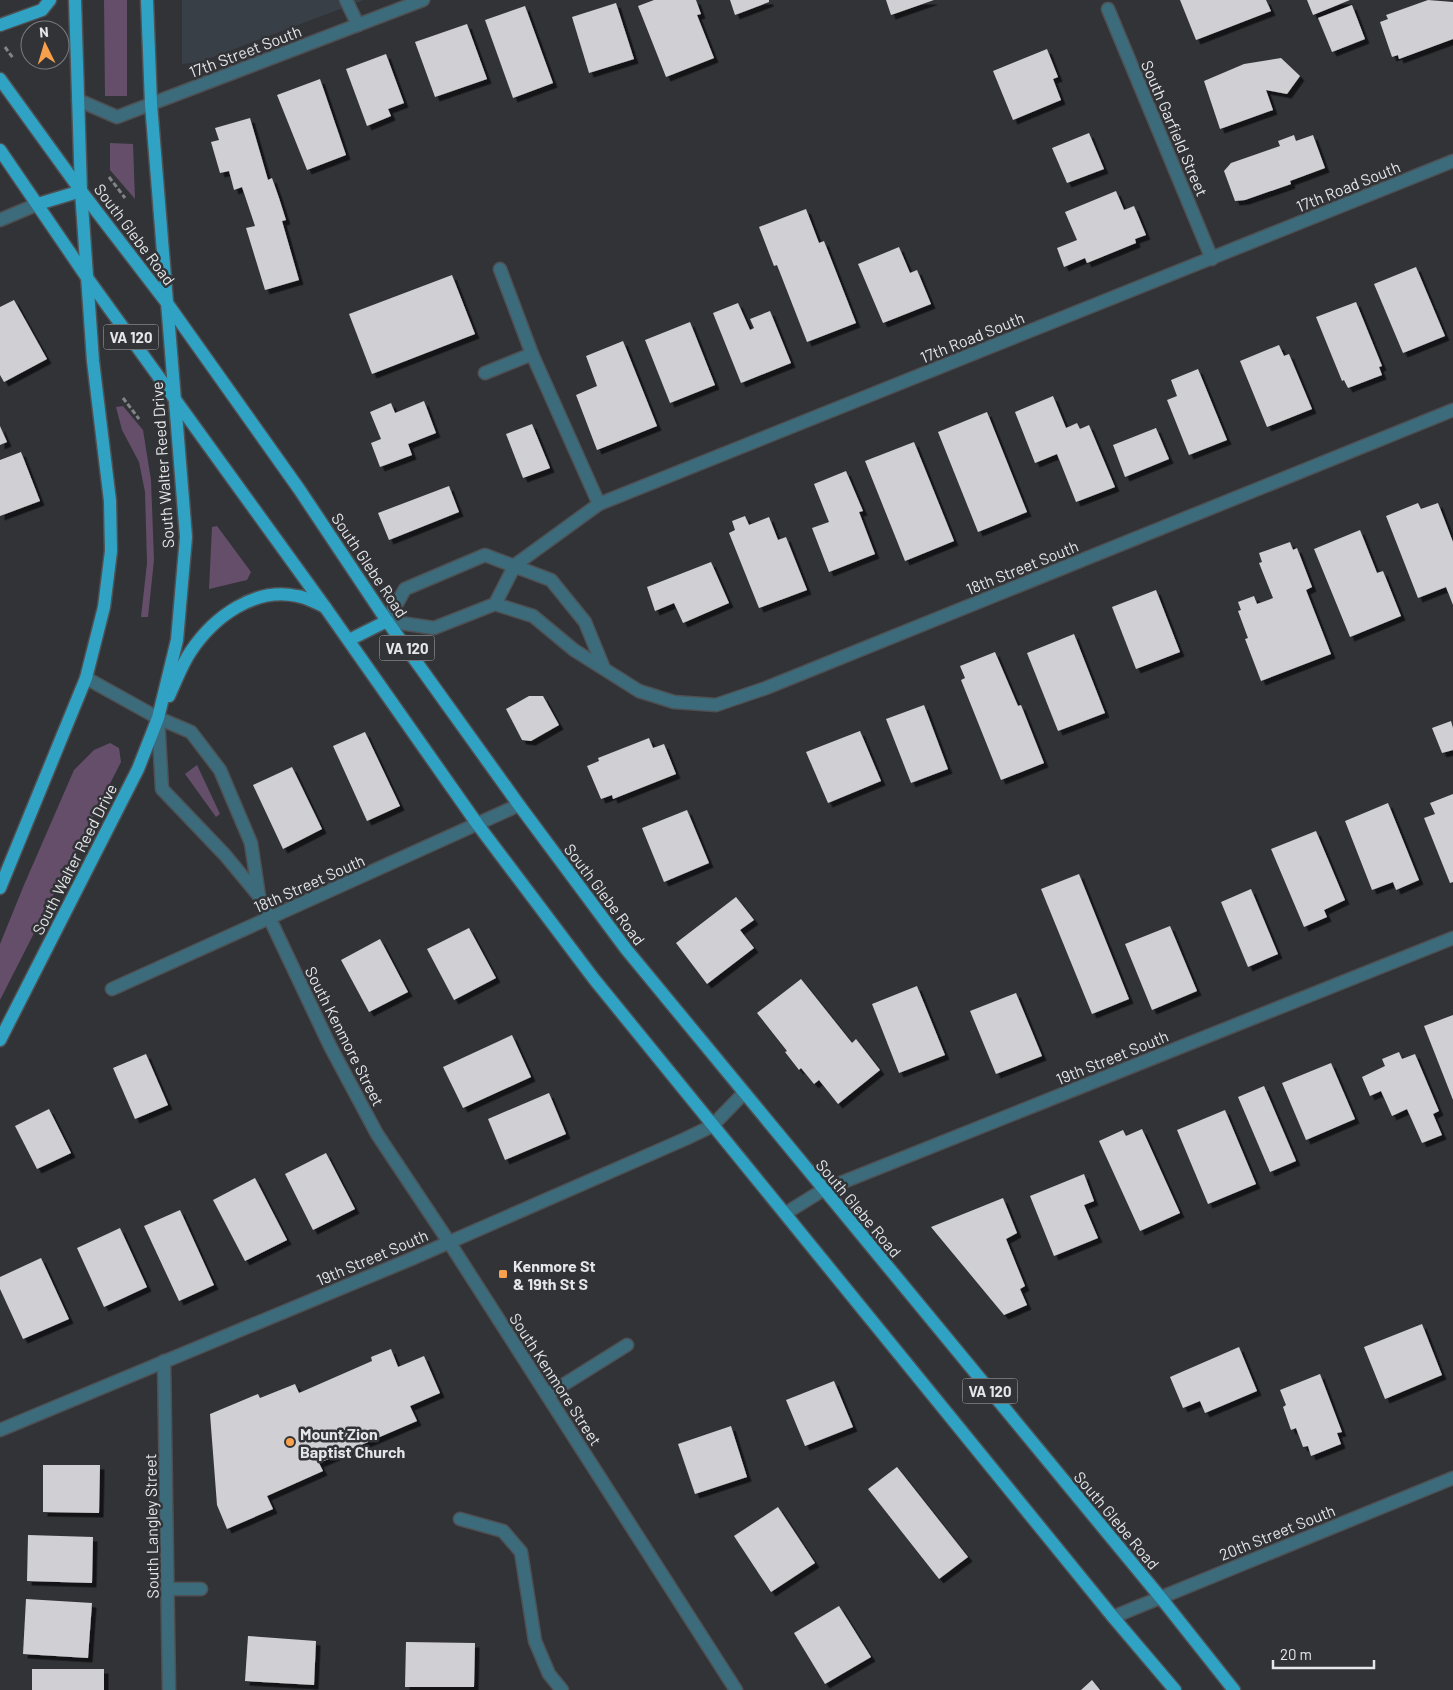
<svg xmlns="http://www.w3.org/2000/svg" width="1453" height="1690" font-family="Barlow,sans-serif">
<style>
.built{fill:#393f47}
.green{fill:#654e69}
.building{fill:#d0cfd4;filter:url(#shadow)}
.lines{fill:none;stroke-linecap:round;stroke-linejoin:round}
.minor-casing{stroke:#4e5053;stroke-width:15}
.major-casing{stroke:#4e5053;stroke-width:15}
.path{stroke:#828488;stroke-width:3;stroke-dasharray:5 2.5;stroke-linecap:butt}
.minor{stroke:#3c6c7c;stroke-width:12}
.major{stroke:#30a3c4;stroke-width:12}
.poi-dot{fill:#f8a04b;stroke:#313337;stroke-width:2}
.labels{text-anchor:middle;dominant-baseline:central;stroke-width:5;stroke-linejoin:round;paint-order:stroke}
.shield{fill:#313337;stroke:#aeb0b3;stroke-width:1}
.shield-label{font-size:15px;font-weight:bold;fill:#e4e6e8}
.street-label{font-size:16px;fill:#e4e6e8;stroke:#313337}
.poi-label{font-size:16px;font-weight:bold;fill:#e4e6e8;stroke:#313337;text-anchor:start}
</style>
<defs>
<filter id="shadow"><feDropShadow dx="4.5" dy="4.5" stdDeviation="0" flood-color="#0009"/></filter>
</defs>
<rect width="100%" height="100%" fill="#313337"/>
<path class="built" d="M182,0H364L200,62L182,64Z"/>
<g class="green">
<path d="M104,0H127V96H105Z"/>
<path d="M110,143L133,144L135,199L110,170Z"/>
<path d="M123,406L143,430L151,480L154,560L148,617H141L147,563L145,492L139,462L122,430L116,407Z"/>
<path d="M217,526L251,572L247,580L209,589L212,527Z"/>
<path d="M110,743L119,748L121,762L0,1000V944L24,885L74,770L94,750Z"/>
<path d="M197,765L220,814L216,817L185,774Z"/>
</g>
<g class="building">
<path d="M654,0H696L701,14L697,15L714,58L666,77L638,6Z"/>
<path d="M730,0H769V2L735,15Z"/>
<path d="M886,0H934L891,15Z"/>
<path d="M1180,0H1266L1271,11L1196,40Z"/>
<path d="M1307,0H1350L1313,15Z"/>
<path d="M1428,0L1453,2V39L1399,59L1398,55L1392,57L1380,22L1388,19L1386,15Z"/>
<path d="M616,3L634,59L589,73L572,17Z"/>
<path d="M1352,5L1365,39L1332,52L1318,18Z"/>
<path d="M525,6L553,83L513,98L485,20Z"/>
<path d="M467,24L487,79L435,97L415,42Z"/>
<path d="M1047,49L1058,77L1053,79L1061,100L1013,120L993,71Z"/>
<path d="M386,54L404,103L388,109L391,116L367,126L346,69Z"/>
<path d="M1281,58L1300,76L1287,94L1266,90L1273,110L1220,129L1204,81L1244,64Z"/>
<path d="M320,79L346,155L307,170L277,95Z"/>
<path d="M250,118L268,180L272,178L279,198L286,220L282,221L299,280L265,290L246,228L255,226L242,187L234,190L229,171L220,173L211,142L219,140L215,128Z"/>
<path d="M1089,133L1104,169L1067,183L1052,148Z"/>
<path d="M1294,135L1296,141L1313,135L1325,168L1290,181L1291,184L1245,200L1235,201L1224,171L1231,163L1280,146L1278,141Z"/>
<path d="M1116,191L1124,210L1134,206L1146,235L1135,239L1136,243L1087,263L1085,258L1064,267L1057,248L1077,240L1065,212Z"/>
<path d="M806,209L819,243L824,241L856,323L807,342L777,265L774,266L759,227Z"/>
<path d="M899,247L910,273L917,270L931,304L883,323L858,264Z"/>
<path d="M1416,267L1445,336L1403,353L1374,284Z"/>
<path d="M452,275L475,334L372,374L349,314Z"/>
<path d="M14,300L47,359L4,382L0,375V307Z"/>
<path d="M1356,302L1382,366L1379,367L1382,375L1348,388L1344,380L1342,381L1316,317Z"/>
<path d="M738,303L750,330L754,328L750,319L770,311L791,363L741,383L713,313Z"/>
<path d="M690,322L715,385L670,403L645,340Z"/>
<path d="M623,341L657,426L597,450L576,395L597,386L586,356Z"/>
<path d="M1279,345L1284,356L1289,354L1312,409L1267,427L1240,361Z"/>
<path d="M1198,369L1227,440L1189,455L1167,400L1177,396L1171,380Z"/>
<path d="M1053,396L1066,428L1077,423L1080,429L1089,425L1115,487L1076,502L1057,454L1035,463L1015,412Z"/>
<path d="M424,401L436,433L408,444L412,455L380,467L371,443L381,439L370,412L391,403L395,413Z"/>
<path d="M987,412L1027,512L978,532L938,432Z"/>
<path d="M532,424L550,468L523,478L506,434Z"/>
<path d="M0,426L7,442L0,445Z"/>
<path d="M1156,428L1169,459L1125,477L1113,445Z"/>
<path d="M914,442L954,541L905,561L865,461Z"/>
<path d="M21,452L40,501L0,516V460Z"/>
<path d="M846,471L863,511L859,512L875,554L829,572L812,528L829,522L814,484Z"/>
<path d="M449,486L459,512L389,540L378,513Z"/>
<path d="M1418,503L1421,509L1438,503L1453,542V605L1446,587L1418,598L1386,516Z"/>
<path d="M745,516L749,525L769,517L778,540L786,537L807,590L759,608L729,533L735,530L732,521Z"/>
<path d="M1360,530L1377,573L1383,571L1401,616L1350,637L1314,549Z"/>
<path d="M1290,542L1293,550L1297,548L1312,587L1306,590L1331,654L1261,681L1245,639L1248,638L1238,611L1241,610L1238,602L1254,596L1257,604L1273,598L1259,563L1262,562L1259,553Z"/>
<path d="M711,562L729,603L683,623L674,603L655,611L647,587Z"/>
<path d="M1156,590L1180,652L1136,669L1112,607Z"/>
<path d="M1074,634L1105,713L1058,731L1027,653Z"/>
<path d="M995,652L1018,706L1021,705L1044,763L1001,780L961,680L965,678L960,666Z"/>
<path d="M529,696H543L559,725L531,741L522,740L506,709Z"/>
<path d="M924,705L948,769L911,783L886,719Z"/>
<path d="M1451,721L1453,728V750L1442,753L1432,728Z"/>
<path d="M860,731L881,781L828,803L806,752Z"/>
<path d="M365,732L400,806L367,821L333,746Z"/>
<path d="M649,738L653,748L664,744L676,774L613,799L612,795L601,799L587,766L599,761L598,758Z"/>
<path d="M292,767L322,829L283,849L253,785Z"/>
<path d="M1453,794V882L1450,883L1424,818L1435,814L1430,803Z"/>
<path d="M1388,803L1419,880L1396,890L1393,882L1372,890L1345,821Z"/>
<path d="M687,810L709,863L664,882L642,828Z"/>
<path d="M1316,831L1345,900L1324,910L1327,917L1304,927L1271,849Z"/>
<path d="M1079,874L1129,999L1092,1014L1041,889Z"/>
<path d="M1251,889L1278,954L1248,967L1221,902Z"/>
<path d="M736,897L754,920L740,930L754,948L707,984L676,943Z"/>
<path d="M1170,926L1197,991L1152,1010L1125,944Z"/>
<path d="M469,928L496,978L454,1000L427,949Z"/>
<path d="M380,939L408,992L369,1012L341,960Z"/>
<path d="M801,979L852,1043L856,1039L880,1070L838,1104L819,1080L814,1084L801,1068L799,1070L785,1052L787,1051L757,1013Z"/>
<path d="M917,986L945,1055L899,1073L872,1004Z"/>
<path d="M1016,993L1042,1056L996,1074L970,1011Z"/>
<path d="M1453,1015V1100L1424,1026Z"/>
<path d="M512,1035L531,1077L463,1108L443,1067Z"/>
<path d="M1399,1052L1402,1059L1415,1054L1439,1111L1433,1114L1442,1135L1422,1143L1407,1109L1392,1116L1381,1091L1370,1096L1362,1077L1385,1066L1382,1059Z"/>
<path d="M146,1054L168,1105L135,1119L113,1068Z"/>
<path d="M1331,1063L1355,1119L1306,1140L1282,1083Z"/>
<path d="M1264,1086L1296,1161L1270,1172L1238,1097Z"/>
<path d="M549,1093L566,1134L505,1160L488,1119Z"/>
<path d="M49,1109L71,1153L37,1169L15,1126Z"/>
<path d="M1225,1110L1256,1184L1208,1204L1177,1130Z"/>
<path d="M1142,1129L1180,1213L1140,1231L1099,1141L1123,1130L1126,1136Z"/>
<path d="M326,1153L355,1209L313,1230L285,1174Z"/>
<path d="M1084,1174L1094,1201L1084,1205L1098,1238L1054,1256L1030,1196Z"/>
<path d="M255,1178L287,1240L245,1261L213,1200Z"/>
<path d="M1003,1198L1017,1233L1006,1239L1025,1286L1020,1289L1027,1305L1004,1315L931,1227Z"/>
<path d="M180,1210L214,1285L179,1301L144,1226Z"/>
<path d="M120,1228L147,1287L104,1307L77,1248Z"/>
<path d="M41,1258L69,1319L23,1339L0,1289V1277Z"/>
<path d="M1422,1324L1442,1375L1385,1399L1364,1347Z"/>
<path d="M1239,1347L1257,1391L1205,1413L1200,1401L1183,1408L1170,1377Z"/>
<path d="M391,1349L398,1367L424,1356L440,1393L410,1406L417,1421L319,1463L323,1471L267,1496L273,1509L227,1529L217,1505L210,1414L258,1394L260,1398L295,1384L299,1393L372,1361L371,1357Z"/>
<path d="M1320,1374L1342,1432L1337,1433L1341,1444L1311,1456L1308,1446L1303,1447L1296,1428L1291,1430L1283,1407L1286,1405L1280,1390Z"/>
<path d="M834,1381L853,1427L805,1446L786,1400Z"/>
<path d="M731,1426L747,1477L695,1494L678,1444Z"/>
<path d="M43,1465H100L99,1513L43,1512Z"/>
<path d="M897,1467L968,1557L939,1579L868,1489Z"/>
<path d="M778,1507L815,1563L771,1592L734,1536Z"/>
<path d="M28,1535L93,1537L92,1583L27,1581Z"/>
<path d="M26,1599L92,1603L88,1658L23,1654Z"/>
<path d="M839,1606L871,1657L825,1684L794,1633Z"/>
<path d="M248,1636L316,1641L314,1685L245,1681Z"/>
<path d="M406,1642L475,1643L474,1687H405Z"/>
<rect x="32" y="1669" width="72" height="21"/>
<path d="M1092,1680L1100,1690H1081Z"/>
</g>
<g class="lines">
<g class="minor-casing">
<g id="minor">
<path d="M346,0L358,25"/>
<path d="M1108,9L1212,259"/>
<path d="M78,100L117,117L423,0"/>
<path d="M0,220L38,204"/>
<path d="M500,269L532,354L599,504"/>
<path d="M485,373L532,354"/>
<path d="M495,604L533,616L574,650L639,691L674,702L716,705L766,688L1453,410"/>
<path d="M603,666L585,622L551,580L485,555L405,589L387,621L434,628L495,604L515,565L599,504L1453,161"/>
<path d="M86,678L158,718L191,732L220,770L251,843L259,896"/>
<path d="M158,718L162,789L225,855L259,896L330,1046L377,1134L449,1242L736,1690"/>
<path d="M112,989L519,805"/>
<path d="M786,1213L823,1190L1453,938"/>
<path d="M164,1361L169,1690"/>
<path d="M547,1395L627,1345"/>
<path d="M0,1430L411,1259L685,1139L712,1126L743,1094"/>
<path d="M460,1519L503,1531L521,1552L535,1641L549,1674L562,1690"/>
<path d="M169,1589H201"/>
<path d="M1113,1617L1453,1478"/>
</g>
</g>
<g class="major-casing">
<g id="major">
<path d="M0,25L42,10L50,0"/>
<path d="M0,79L81,191L167,303L299,489L387,621L519,805L626,949L1161,1598L1234,1690"/>
<path d="M0,150L88,279L325,607L478,825L594,979L1113,1617L1175,1690"/>
<path d="M38,204L81,191"/>
<path d="M349,640L387,621"/>
<path d="M169,696C176,681 182,664 191,651C214,617 254,587 297,596C306,597 316,603 325,607"/>
<path d="M0,888L86,678L104,607L111,551L110,501L93,361L81,191L75,0"/>
<path d="M0,1040L138,769L158,718L177,640L186,537L151,104L147,0"/>
</g>
</g>
<g class="path">
<path d="M5,47L13,58"/>
<path d="M109,177L125,198"/>
<path d="M123,398L139,419"/>
</g>
<use href="#minor" class="minor"/>
<use href="#major" class="major"/>
</g>
<g class="poi-dot">
<rect x="498" y="1269" width="10" height="10" rx="2.5"/>
<circle cx="290" cy="1442" r="5"/>
</g>
<g class="labels">
<g class="shield">
<rect x="103.5" y="324.5" width="55" height="25" rx="4"/>
<rect x="379.5" y="635.5" width="55" height="25" rx="4"/>
<rect x="962.5" y="1378.5" width="55" height="25" rx="4"/>
</g>
<g class="shield-label">
<text x="131" y="337">VA 120</text>
<text x="407" y="648">VA 120</text>
<text x="990" y="1391">VA 120</text>
</g>
<g class="street-label">
<text transform="translate(245 51) rotate(-21)">17th Street South</text>
<text transform="translate(1175 128) rotate(67)">South Garfield Street</text>
<text transform="translate(1348 186) rotate(-22)">17th Road South</text>
<text transform="translate(135 234) rotate(53)">South Glebe Road</text>
<text transform="translate(972 337) rotate(-22)">17th Road South</text>
<text transform="translate(162 465) rotate(-94)">South Walter Reed Drive</text>
<text transform="translate(370 565) rotate(56)">South Glebe Road</text>
<text transform="translate(1022 567) rotate(-22)">18th Street South</text>
<text transform="translate(74 859) rotate(-63)">South Walter Reed Drive</text>
<text transform="translate(309 883) rotate(-24)">18th Street South</text>
<text transform="translate(605 894) rotate(53)">South Glebe Road</text>
<text transform="translate(345 1036) rotate(63)">South Kenmore Street</text>
<text transform="translate(1112 1057) rotate(-22)">19th Street South</text>
<text transform="translate(859 1208) rotate(50)">South Glebe Road</text>
<text transform="translate(372 1257) rotate(-23)">19th Street South</text>
<text transform="translate(556 1379) rotate(57)">South Kenmore Street</text>
<text transform="translate(1117 1520) rotate(50)">South Glebe Road</text>
<text transform="translate(151 1526) rotate(-91)">South Langley Street</text>
<text transform="translate(1277 1532) rotate(-22)">20th Street South</text>
</g>
<g class="poi-label">
<text x="513" y="1265">Kenmore St<tspan x="513" dy="18">&amp; 19th St S</tspan></text>
<text x="300" y="1433">Mount Zion<tspan x="300" dy="18">Baptist Church</tspan></text>
</g>
</g>
<g transform="translate(45 45) rotate(355)"><circle r="24" fill="#313337" stroke="#797b7e"/>
<path d="M0-4L9 19L0 12L-9 19Z" fill="#f8a04b"/>
<text y="-8" font-size="14" font-weight="bold" text-anchor="middle" fill="#e4e6e8">N</text>
</g>
<path d="M1273 1660v8h101v-8" fill="none" stroke="#e4e6e8" stroke-width="2.5"/>
<text x="1280" y="1660" font-size="15" fill="#e4e6e8" stroke="#313337" stroke-width="4" paint-order="stroke">20 m</text>
</svg>
